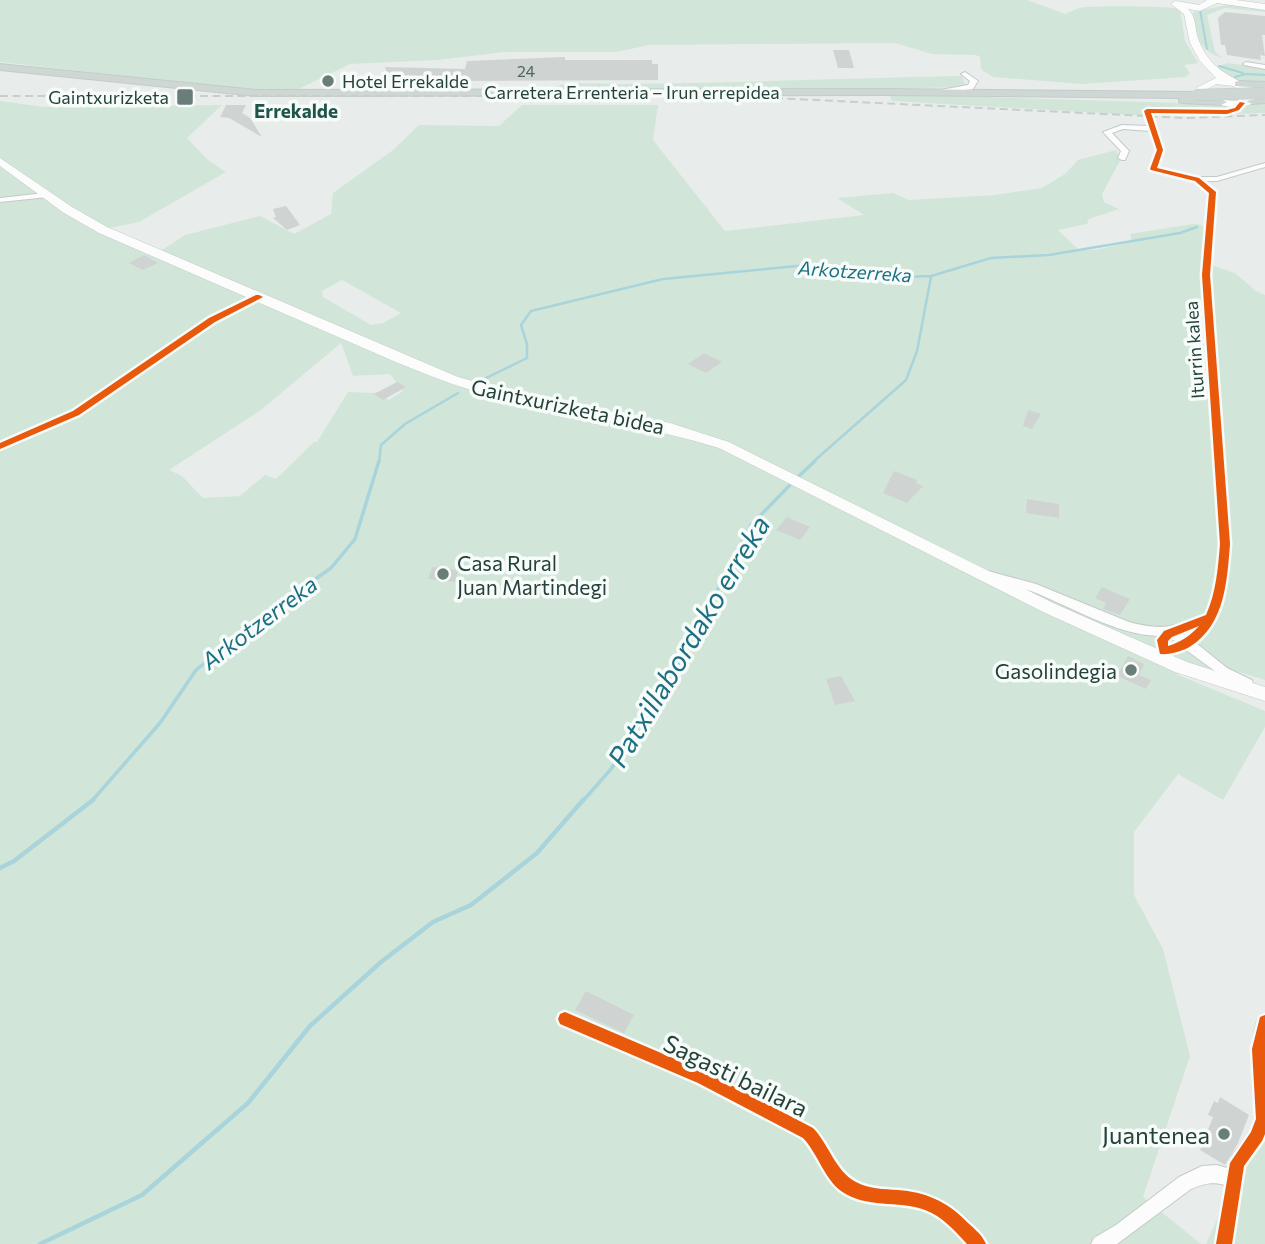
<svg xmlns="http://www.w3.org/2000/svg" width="1265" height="1244" font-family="Commissioner,sans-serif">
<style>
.green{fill:#d1e6d8;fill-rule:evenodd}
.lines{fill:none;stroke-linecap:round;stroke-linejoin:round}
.stream-far3{stroke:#a9d4db;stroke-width:2}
.stream-far2{stroke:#a9d4db;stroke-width:2.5}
.stream-far1{stroke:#a9d4db;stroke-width:3.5}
.stream{stroke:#a9d4db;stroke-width:4.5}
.building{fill:#cfd4d2}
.street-casing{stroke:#c5cac8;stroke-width:2}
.secondary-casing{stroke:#c3cbc8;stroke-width:1}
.primary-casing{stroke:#c3ccc9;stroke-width:2}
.street{fill:#fcfcfc;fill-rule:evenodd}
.secondary{fill:#fcfcfc;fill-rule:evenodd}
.primary{fill:#cfd7d5;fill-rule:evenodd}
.rail{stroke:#c9cdcc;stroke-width:2;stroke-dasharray:8 4.5;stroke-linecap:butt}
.primary-bridge-casing{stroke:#c3ccc9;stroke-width:12;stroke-linecap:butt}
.primary-bridge{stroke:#cfd7d5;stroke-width:11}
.cycleway-casing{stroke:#f7fbf9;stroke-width:5}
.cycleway{fill:#e8590c;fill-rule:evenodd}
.poi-dot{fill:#697e78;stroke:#f7fbf9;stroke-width:2.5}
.labels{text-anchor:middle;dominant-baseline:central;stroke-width:7;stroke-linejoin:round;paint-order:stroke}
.far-number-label{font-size:16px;fill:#506761}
.far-poi-label{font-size:18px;fill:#24423a;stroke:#f7fbf9;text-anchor:start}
.far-street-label{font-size:18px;fill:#24423a;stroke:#f7fbf9}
.far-neighbourhood-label{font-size:19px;font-weight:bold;fill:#1f5548;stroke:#f7fbf9}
.far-water-label{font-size:19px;font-style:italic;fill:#1c6f80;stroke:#f7fbf9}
.street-label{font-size:21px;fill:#24423a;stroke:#f7fbf9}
.poi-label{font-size:21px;fill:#24423a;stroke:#f7fbf9;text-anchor:start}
.water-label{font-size:23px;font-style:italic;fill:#1c6f80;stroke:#f7fbf9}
.near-street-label{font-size:24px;fill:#24423a;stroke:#f7fbf9}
.near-poi-label{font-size:24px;fill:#24423a;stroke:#f7fbf9;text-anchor:end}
.near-water-label{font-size:28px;font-style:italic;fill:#1c6f80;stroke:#f7fbf9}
</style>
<rect width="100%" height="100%" fill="#e8edeb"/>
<g class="green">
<path d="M0,0H1027L1065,14C1070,12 1075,9 1080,8C1089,5 1173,6 1180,9L1185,41L1198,63L1184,65L1190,73L1186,77L1082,84L993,77L981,69L980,57L976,55L932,54L895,43L649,45L617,52H505L438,60L350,64L299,89H252L170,81L0,62Z"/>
<path d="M1227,5L1265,8V12L1225,8L1207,15L1215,52L1223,58C1200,52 1197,37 1192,16L1194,12Z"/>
<path d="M1228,63L1265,68V83L1231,79L1215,67Z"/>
<path d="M962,76L966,87L834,90H546C560,80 605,84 624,84C737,83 849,78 962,76Z"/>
<path d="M889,94L1216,104L1265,103V113L1154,116L892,101Z"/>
<path d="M0,101L45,107L222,105L187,138L208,160L226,172L139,222L104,229L153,256L185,235L260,216L294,234L331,214L333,193L393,150L419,125L499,126L522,105H658L653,140L725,231L864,215L837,198L893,193L909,200L995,195L1042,188L1065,174L1078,160L1116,150L1120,161L1102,194L1104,202L1119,209L1089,219L1087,224L1058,230L1078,249L1095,250L1132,242L1130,234L1193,224L1202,225L1205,233L1202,262L1235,273L1256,291L1265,295V680L1219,666L1176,674L1265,711V727L1223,800L1178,774L1134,832V895L1163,949L1190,1056L1143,1197L1201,1244H0ZM342,280L401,313L383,323L371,325L323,297L322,291ZM341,343L353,376L390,374L403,391L389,400L376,393L348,392L317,442H314L276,479L265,475L240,496L203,498L182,476L169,470L261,410Z"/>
<path d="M1265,1077V1244H1206L1244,1159Z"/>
</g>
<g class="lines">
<g class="stream-far3">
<path d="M1200,10L1207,49"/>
<path d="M1219,66L1243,73"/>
<path d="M1235,77L1246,74L1265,75"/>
</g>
<g class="stream-far2">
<path d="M480,381L527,358V344L521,325L531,311L663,279L807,265L903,277L931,276L991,258L1049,255L1180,233L1197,227"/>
<path d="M379,462L381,445L405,424L458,393"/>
<path d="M813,462L906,380L917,351L931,277"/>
</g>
<g class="stream-far1">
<path d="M799,476L815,461"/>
<path d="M91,802L160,723L196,670L273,609L331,568L355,539L379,461"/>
<path d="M582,802L611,769L684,655L751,525L790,485"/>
</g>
<g class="stream">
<path d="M0,868L14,861L93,800"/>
<path d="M40,1244L142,1195L248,1103L310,1026L381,962L433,922L471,905L537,853L583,800"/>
</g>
</g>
<g class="building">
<path d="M1225,12L1265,16V35H1262L1265,56L1260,55L1261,60L1227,55L1225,45H1221L1218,18Z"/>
<path d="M833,50H849L854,68H838Z"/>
<path d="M565,57V60H652V64H658V80L456,81L454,86H442L444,81H390L385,67L465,69L467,61Z"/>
<path d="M226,105H246L242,113L250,118L262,137L229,118L220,117Z"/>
<path d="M286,206L300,225L287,230L273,218L276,217L273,209Z"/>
<path d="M144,255L158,263L143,270L129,263Z"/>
<path d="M704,353L722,362L706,373L688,364Z"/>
<path d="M397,382L406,387L383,400L374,394Z"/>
<path d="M1028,410L1041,414L1032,429L1023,426Z"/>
<path d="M894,471L917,480L916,483L923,486L907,503L883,493Z"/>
<path d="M1027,499L1059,504V518L1026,513Z"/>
<path d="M787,517L810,527L800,540L776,530Z"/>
<path d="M432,567L458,570L455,582L428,579Z"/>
<path d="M1102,587L1130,599L1120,615L1103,609L1106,603L1095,598Z"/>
<path d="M1128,656L1144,664L1139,675L1151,680L1146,689L1117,676Z"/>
<path d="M841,676L855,701L835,705L826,679Z"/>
<path d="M586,991L634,1015L624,1033L575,1010Z"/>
<path d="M1220,1097L1249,1115L1238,1143L1225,1165L1200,1150L1213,1117L1208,1115L1214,1101L1218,1103Z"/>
</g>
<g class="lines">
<g class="street-casing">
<g id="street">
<path d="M1246,62L1265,65V69L1244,65L1243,64Z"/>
<path d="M965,72L978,81L973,89L939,93L935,91L968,85L970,81L961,74Z"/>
<path d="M1239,101L1246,103L1240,111L1227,114L1154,111L1150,116L1143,114L1144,109L1153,107L1227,110L1234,107Z"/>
<path d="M1149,122L1156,124L1164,150L1157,168L1197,177H1217L1265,163V167L1217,181H1205L1217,192L1210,275L1231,544C1228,578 1226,623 1196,643L1227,668L1252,680L1253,684L1252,688L1247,689L1219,674L1186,650L1164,656L1160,654L1156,640L1158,636C1114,634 1072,607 1031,591C1016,586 999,583 984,578L982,575L988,571L1036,584L1129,622C1163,631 1174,627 1205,615L1207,611L1216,578L1219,544L1202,275L1209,193L1194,181L1150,171L1149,169L1156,150L1150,131L1123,129L1112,133L1129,151L1125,160H1122L1118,158L1121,151L1103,132L1122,125L1149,126ZM1197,628L1187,637L1182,633ZM1171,638L1177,643L1169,645L1168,641Z"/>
<path d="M45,193H48V197L0,202V198Z"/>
<path d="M259,294L262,295V299L215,322L80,415L0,449V442L72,411L209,318Z"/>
<path d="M565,1011L709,1072L814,1127C830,1143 836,1171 857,1182C870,1188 885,1188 899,1189C926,1191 947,1201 967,1219C974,1227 983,1234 987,1244H965C955,1233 943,1219 929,1212C900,1199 867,1211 840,1191C823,1179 817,1154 802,1139L697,1084L559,1025L557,1019L559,1013Z"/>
<path d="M1265,1014V1137L1245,1166L1233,1244H1215L1225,1185C1212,1181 1203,1184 1191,1189L1117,1244H1091L1094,1238L1116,1225L1179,1177L1202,1166L1217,1165L1227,1168C1231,1150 1250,1139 1254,1121C1256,1112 1254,1102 1253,1093C1252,1067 1249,1041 1259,1016Z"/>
</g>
</g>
<g class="secondary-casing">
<g id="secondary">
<path d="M1207,0H1236L1265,4V10L1217,3L1200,11L1188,9C1195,15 1195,25 1197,35C1207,68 1229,76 1258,90L1261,98C1242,114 1210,108 1196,88L1216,78L1200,61L1190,43L1184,14L1171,4L1176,1L1199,5ZM1216,84L1233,86L1250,97C1235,104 1218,101 1207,89Z"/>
<path d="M0,158L72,207L107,227L458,377L512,392L670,423L729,442L1053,603L1187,662L1265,687V701L1175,672L1041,611L719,448C650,427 580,416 510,400C471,392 435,378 398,363L99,233L64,213L0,166Z"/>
</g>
</g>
<g class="primary-casing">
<g id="primary">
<path d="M0,64L257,90L886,89L1196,92L1202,95L1200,97L1221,99L1227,102L1221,105L1183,103L1179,102V98L886,95L257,96L0,70Z"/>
<path d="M1239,81L1265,82V88L1235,86V82Z"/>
<path d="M1265,97V103L1252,104L1246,101Z"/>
</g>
</g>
<use href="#street" class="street"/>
<use href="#secondary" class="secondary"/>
<use href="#primary" class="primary"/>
<path class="rail" d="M0,96H733L1187,118L1265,115"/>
<g class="primary-bridge-casing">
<path id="primary-bridge" d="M1196,95L1264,93"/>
</g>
<use href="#primary-bridge" class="primary-bridge"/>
<g class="cycleway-casing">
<g id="cycleway">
<path d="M1240,102L1245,103L1239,110L1227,114L1151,113L1163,150L1157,168L1199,178L1216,192L1210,275L1230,544C1227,581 1225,624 1191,646C1183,651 1170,655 1160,654L1157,640L1164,631L1206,615C1216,593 1218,568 1220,544L1202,275L1209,193L1195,181L1151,170L1150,169L1157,150L1144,111L1147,109L1227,110L1235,108ZM1199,626C1190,636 1181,642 1168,646V641L1172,637Z"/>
<path d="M256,295H259L263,297L215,322L79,415L0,449V443L73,411L209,318Z"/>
<path d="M565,1012L708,1073L813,1128C829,1144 835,1171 856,1182C868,1189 884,1189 898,1190C925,1192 946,1201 965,1220C972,1227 982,1234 986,1244H967C955,1231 942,1216 925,1210C898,1200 866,1209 841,1191C824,1178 818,1154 803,1138L698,1083L560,1024L558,1019L560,1014Z"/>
<path d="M1265,1015V1134L1262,1141L1244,1166L1232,1244H1216L1230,1163L1251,1132L1256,1119L1252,1049L1260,1017Z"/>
</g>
</g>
<use href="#cycleway" class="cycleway"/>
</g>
<g class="poi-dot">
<circle cx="328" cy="81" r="7"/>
<rect x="176" y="88" width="18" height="18" rx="3.5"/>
<circle cx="443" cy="574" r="7"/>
<circle cx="1131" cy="670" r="7"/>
<circle cx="1224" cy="1134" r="7"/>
</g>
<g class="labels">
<g class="far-number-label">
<text x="526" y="70">24</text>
</g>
<g class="far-poi-label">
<text x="342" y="81">Hotel Errekalde</text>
<text x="169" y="97" text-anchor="end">Gaintxurizketa</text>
</g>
<g class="far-street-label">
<text x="632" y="92">Carretera Errenteria – Irun errepidea</text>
<text transform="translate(1194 350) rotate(-94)">Iturrin kalea</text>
</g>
<g class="far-neighbourhood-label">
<text x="296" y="110">Errekalde</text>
</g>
<g class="far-water-label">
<text transform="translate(855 271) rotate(4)">Arkotzerreka</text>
</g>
<g class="street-label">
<text transform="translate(568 406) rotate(12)">Gaintxurizketa bidea</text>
</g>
<g class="poi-label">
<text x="457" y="562">Casa Rural<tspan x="457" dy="24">Juan Martindegi</tspan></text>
<text x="1117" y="670" text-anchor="end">Gasolindegia</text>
</g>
<g class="water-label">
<text transform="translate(259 622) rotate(-37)">Arkotzerreka</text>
</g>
<g class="near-street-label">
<text transform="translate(736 1075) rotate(26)">Sagasti bailara</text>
</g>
<g class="near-poi-label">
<text x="1210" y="1134">Juantenea</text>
</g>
<g class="near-water-label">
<text transform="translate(688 641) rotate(-59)">Patxillabordako erreka</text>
</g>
</g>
</svg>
